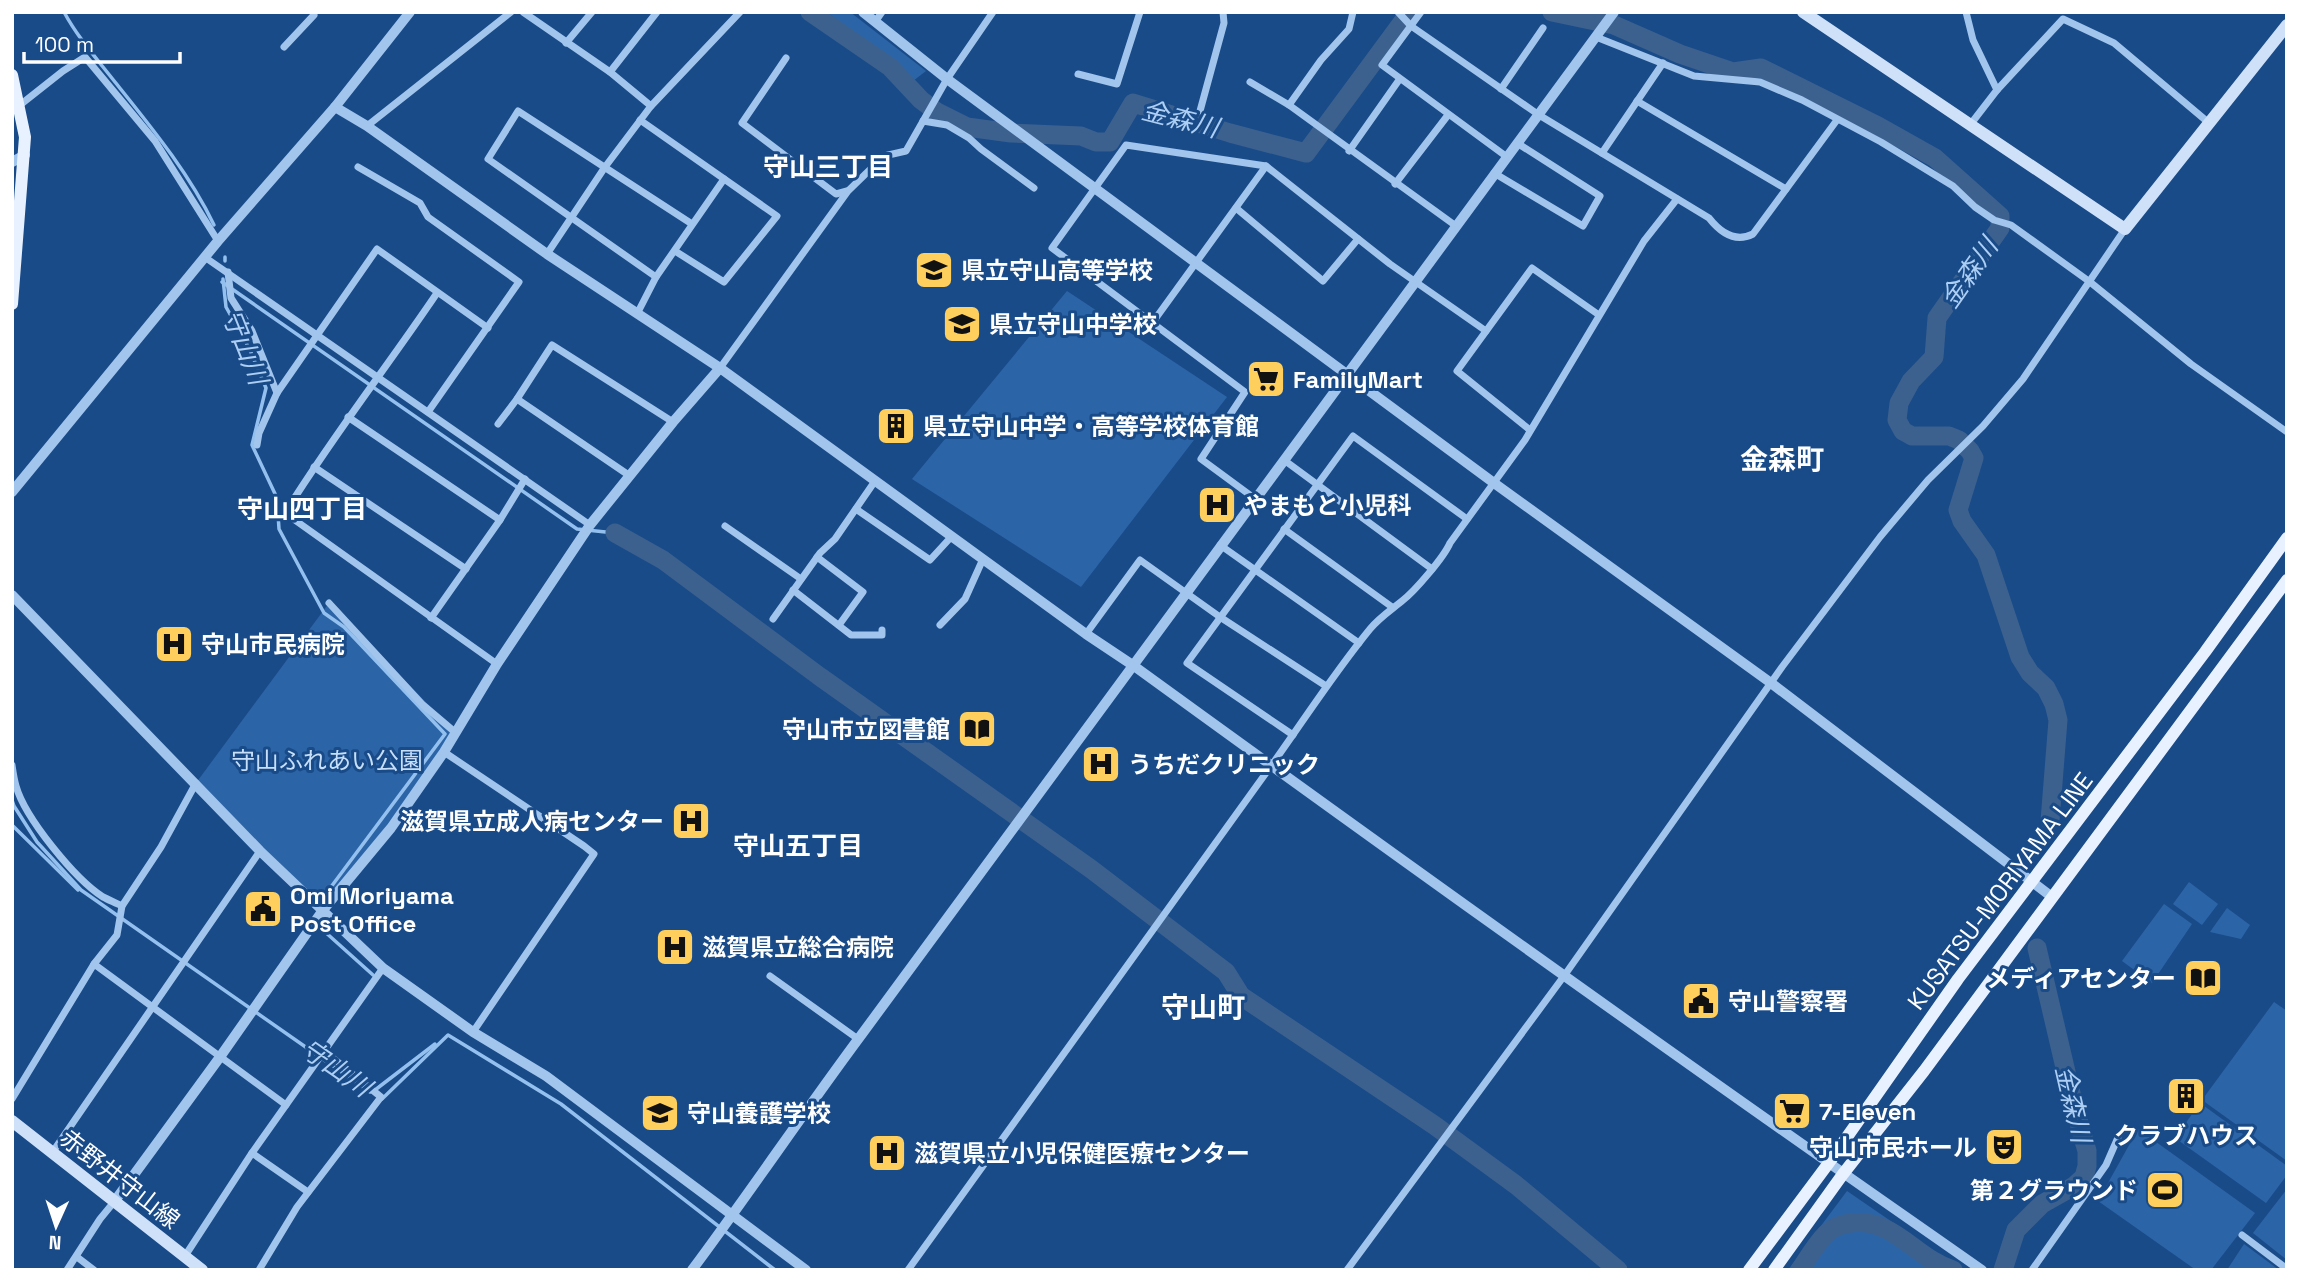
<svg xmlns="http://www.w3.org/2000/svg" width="2299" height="1282" font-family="'Space Grotesk','Noto Sans JP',sans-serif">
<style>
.green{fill:#2c65a7}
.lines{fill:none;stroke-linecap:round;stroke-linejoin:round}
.stream{stroke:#94c0ef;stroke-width:3.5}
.river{stroke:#3c618e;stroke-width:19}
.minor{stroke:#a2c5ed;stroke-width:7}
.tertiary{stroke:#a2c5ed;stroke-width:10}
.secondary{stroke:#cfe1f9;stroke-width:12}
.primary{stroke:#e8f1ff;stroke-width:12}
.labels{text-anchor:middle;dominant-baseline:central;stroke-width:6;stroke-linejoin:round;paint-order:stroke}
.poi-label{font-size:24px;font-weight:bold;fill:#fff;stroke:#194b89;text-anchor:start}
.park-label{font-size:24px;fill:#c7dffa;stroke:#194b89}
.street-label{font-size:24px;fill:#fff;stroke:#194b89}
.water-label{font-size:26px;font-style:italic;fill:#adcff4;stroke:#194b89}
.neighbourhood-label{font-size:26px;font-weight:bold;fill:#fff;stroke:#194b89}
.quarter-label{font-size:28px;font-weight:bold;fill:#fff;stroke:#194b89}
</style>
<rect width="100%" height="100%" fill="#194b89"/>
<g class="green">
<path d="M827,12H850L926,71L913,81Z"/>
<path d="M1067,291L1227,397L1081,587L912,479Z"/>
<path d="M329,603L456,733L323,910L196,783Z"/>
<path d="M2189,882L2218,904L2202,925L2173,904Z"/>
<path d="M2164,904L2192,924L2152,983L2122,961Z"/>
<path d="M2227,908L2250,925L2241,939L2210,932Z"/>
<path d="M2274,1002L2287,1011V1161L2202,1100Z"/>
<path d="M2200,1103L2287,1166V1175L2266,1203L2175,1138Z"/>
<path d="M2138,1129L2255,1213L2211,1270H2196L2098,1201Z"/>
<path d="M2287,1189V1260L2253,1233Z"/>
<path d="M1847,1191L1962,1270H1788Z"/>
<path d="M2244,1244L2279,1270H2227Z"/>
</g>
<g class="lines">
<g class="stream">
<path d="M64,12C78,38 97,59 115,82C151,127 189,173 214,225"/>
<path d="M225,261V257"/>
<path d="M223,279L226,307L249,348L266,388L252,445L277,498L279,529L324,613L344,627L445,734L325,895"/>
<path d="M222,282L577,529L615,533"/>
<path d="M12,800L14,806L37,842L81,890L370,1092"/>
<path d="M12,825L78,890"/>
<path d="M324,931L373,975"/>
<path d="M375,1090L435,1044"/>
<path d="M382,1099L448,1035L561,1104L775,1270"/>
</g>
<g class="river">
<path d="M810,12L890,67L921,100L937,112L967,127L1011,133L1081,136L1096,142H1110L1133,103L1230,133L1306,153L1410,12"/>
<path d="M1552,12L1614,25L1680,54L1733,72L1761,68L1878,126L1935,158L2000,216V228L1937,318L1934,357L1911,381L1899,403L1897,420L1903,431L1912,436H1949L1959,440L1970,451L1974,458L1958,510L1962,521L1986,555L2020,657L2030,673L2046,688L2054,704L2058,720L2050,821"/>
<path d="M615,533L663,560L819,676L1091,869L1226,972L1241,996L1434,1125L1516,1185L1618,1270"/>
<path d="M1800,1270C1808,1258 1816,1244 1826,1234C1833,1227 1842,1224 1851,1223C1895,1218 1914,1258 1953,1270"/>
<path d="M2003,1270L2016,1230L2042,1204L2074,1186L2084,1177L2087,1166V1151L2074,1106L2037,948"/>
</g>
<g class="minor">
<path d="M523,12L610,72L651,106"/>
<path d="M1398,12L1411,26L1539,115L1709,218C1720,232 1735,243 1753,234L1837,120"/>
<path d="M1421,12L1382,65L1507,157"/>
<path d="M1966,12L1973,40L1997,90"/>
<path d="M875,22L882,12"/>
<path d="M1596,37L1694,76L1760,82L1802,100L1881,142L1953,186L1975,207L1994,220L2011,225L2090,282L2191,364L2287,432"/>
<path d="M566,43L592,12"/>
<path d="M284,47L314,15"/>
<path d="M786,58L742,123L836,194L847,191"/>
<path d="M610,72L657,12"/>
<path d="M1078,74L1117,84L1140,12"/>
<path d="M1250,82L1289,105L1456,226"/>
<path d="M1501,89L1543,28"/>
<path d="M1637,101L1786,189"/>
<path d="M20,105L63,71L85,57L155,141L218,241"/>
<path d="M1289,105L1321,60L1349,29L1353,12"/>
<path d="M1200,111L1224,23L1223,12"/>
<path d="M640,120L777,216L724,282L675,251"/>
<path d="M923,121L947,125L969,138L981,149L1034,188"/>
<path d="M1970,125L1997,90L2063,19L2114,43L2209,123"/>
<path d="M367,126L511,12"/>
<path d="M1349,151L1399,80"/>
<path d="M1602,153L1663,63"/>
<path d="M358,167L420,203L428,217L519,282L428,412"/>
<path d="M1494,173L1583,226L1600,196L1517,143"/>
<path d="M1395,184L1448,115"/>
<path d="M1236,208L1323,281L1358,239"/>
<path d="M547,254L605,167L651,106L740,12"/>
<path d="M206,258L590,525"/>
<path d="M228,272L231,298L252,331L277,393"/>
<path d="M656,277L488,159L518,111L692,224"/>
<path d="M437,293C387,367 332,437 285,513L497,664"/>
<path d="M637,314L656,277L724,179"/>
<path d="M1153,322L1266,166"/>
<path d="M720,368L848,191L884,156L906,151L947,79L993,12"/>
<path d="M517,399L630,476"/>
<path d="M348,417L500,520"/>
<path d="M498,424L517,399L552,345L673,422"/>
<path d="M1530,430L1457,371L1532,268L1599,315"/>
<path d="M257,445L259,433L277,393L377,249L488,328"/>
<path d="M1284,460L1432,569"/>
<path d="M314,467L466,569"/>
<path d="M1254,498L1201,459L1245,392L1052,248L1126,145L1266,166L1390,264L1486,331"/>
<path d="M856,509L930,560L952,536"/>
<path d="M725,526L801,579"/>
<path d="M1284,529L1392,607"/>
<path d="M1220,545L1359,643"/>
<path d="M817,557L863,592L839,625"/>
<path d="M793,590L851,635H882V630"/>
<path d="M329,603L423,705L456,733"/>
<path d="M431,618L500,520L525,479"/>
<path d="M773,619L820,553L835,539L875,481"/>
<path d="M940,625L965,599L983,559"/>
<path d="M1086,634L1140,560L1220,617L1326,686"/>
<path d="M1293,735L1187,663L1353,436L1467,519"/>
<path d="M444,752L584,846L594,854L473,1032"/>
<path d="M12,765C13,772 14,779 16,786C25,818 75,879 103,897C109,900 116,903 122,906"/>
<path d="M94,964L286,1105"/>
<path d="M770,976L858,1039"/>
<path d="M12,1099L94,964L117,935L122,906L161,847L196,783"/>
<path d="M52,1153L260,851"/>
<path d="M252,1153L308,1192"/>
<path d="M2242,1235L2287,1269"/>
<path d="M185,1256L252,1153L383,968"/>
<path d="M77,1257L94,1270"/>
<path d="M67,1270L100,1219L114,1202"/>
<path d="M259,1270L297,1207L381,1097L324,1051"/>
<path d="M908,1270L1271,766C1304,720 1334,673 1370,629C1379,618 1391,610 1402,601C1415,591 1444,557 1450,543L1525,440L1644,241L1677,199"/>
<path d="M1347,1270L1564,976L1782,667L1880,537L1928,480L1983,426L2023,379L2125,229"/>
<path d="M2032,1270L2106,1165L2120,1133"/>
</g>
<g class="tertiary">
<path d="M863,12L947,79L1494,483L1771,683L2052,897"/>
<path d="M335,107L367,126L547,254L720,368L1086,634L1134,666C1415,870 1697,1072 1982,1270"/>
<path d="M12,162L25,155"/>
<path d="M12,492L218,241L335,107L410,12"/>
<path d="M12,595L260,851L383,968L473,1032L546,1076L806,1270"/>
<path d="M114,1202L220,1057L323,910L391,828L444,752L497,664L590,525L673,422L720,368"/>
<path d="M692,1270C750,1192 804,1112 862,1034C1113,694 1363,352 1614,12"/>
</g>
<g class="secondary">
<path d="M1803,12L2125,229L2287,25"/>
<path d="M12,1121L202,1270"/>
</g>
<g class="primary">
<path d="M12,75L25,137L12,304"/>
<path d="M1749,1270L1828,1164L1958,979L2205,652L2287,538"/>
<path d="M1774,1270L1843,1174L1924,1071L2287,580"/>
</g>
</g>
<defs>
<g id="school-square" transform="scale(2.0125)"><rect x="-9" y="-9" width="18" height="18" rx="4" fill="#ffcf5e" stroke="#194b89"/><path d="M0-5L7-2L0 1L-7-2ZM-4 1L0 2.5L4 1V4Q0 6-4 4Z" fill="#111"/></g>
<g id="supermarket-square" transform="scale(2.0125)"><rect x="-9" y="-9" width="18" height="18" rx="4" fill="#ffcf5e" stroke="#194b89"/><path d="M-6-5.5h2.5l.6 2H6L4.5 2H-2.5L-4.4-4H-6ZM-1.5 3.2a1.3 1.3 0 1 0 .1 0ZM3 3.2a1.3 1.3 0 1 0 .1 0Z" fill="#111"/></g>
<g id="building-square" transform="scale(2.0125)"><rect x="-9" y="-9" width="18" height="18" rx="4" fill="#ffcf5e" stroke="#194b89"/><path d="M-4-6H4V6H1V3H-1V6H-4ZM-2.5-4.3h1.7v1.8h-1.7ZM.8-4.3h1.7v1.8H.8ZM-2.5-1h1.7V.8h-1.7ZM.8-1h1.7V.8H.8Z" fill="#111"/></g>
<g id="hospital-square" transform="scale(2.0125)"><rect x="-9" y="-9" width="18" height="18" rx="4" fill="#ffcf5e" stroke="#194b89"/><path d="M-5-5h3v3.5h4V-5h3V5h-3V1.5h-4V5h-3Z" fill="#111"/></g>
<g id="library-square" transform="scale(2.0125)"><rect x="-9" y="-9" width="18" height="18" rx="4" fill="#ffcf5e" stroke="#194b89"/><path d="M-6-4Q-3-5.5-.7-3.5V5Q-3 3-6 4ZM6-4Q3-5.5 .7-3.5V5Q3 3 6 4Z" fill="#111"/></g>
<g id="civic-square" transform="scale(2.0125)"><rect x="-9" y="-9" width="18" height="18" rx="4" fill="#ffcf5e" stroke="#194b89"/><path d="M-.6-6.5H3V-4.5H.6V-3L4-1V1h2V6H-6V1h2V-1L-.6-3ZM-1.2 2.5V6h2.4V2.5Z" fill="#111"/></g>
<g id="theatre-square" transform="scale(2.0125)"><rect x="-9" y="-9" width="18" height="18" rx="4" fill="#ffcf5e" stroke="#194b89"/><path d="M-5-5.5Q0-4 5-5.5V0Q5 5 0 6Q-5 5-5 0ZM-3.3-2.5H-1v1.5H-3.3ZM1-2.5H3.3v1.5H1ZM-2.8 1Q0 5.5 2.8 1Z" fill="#111"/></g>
<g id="stadium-square" transform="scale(2.0125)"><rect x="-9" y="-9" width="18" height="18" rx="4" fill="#ffcf5e" stroke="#194b89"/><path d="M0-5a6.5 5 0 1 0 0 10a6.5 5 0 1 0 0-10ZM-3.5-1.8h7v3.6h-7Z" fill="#111"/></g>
</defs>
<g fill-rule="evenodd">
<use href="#school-square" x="934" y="270"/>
<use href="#school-square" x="962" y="324"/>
<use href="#supermarket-square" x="1266" y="379"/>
<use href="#building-square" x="896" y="426"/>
<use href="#hospital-square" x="1217" y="505"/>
<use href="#hospital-square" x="174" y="644"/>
<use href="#library-square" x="977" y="729"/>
<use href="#hospital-square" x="1101" y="764"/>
<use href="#hospital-square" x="691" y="821"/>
<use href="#civic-square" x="263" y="909"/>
<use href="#hospital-square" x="675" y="947"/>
<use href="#library-square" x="2203" y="978"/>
<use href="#civic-square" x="1701" y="1001"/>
<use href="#building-square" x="2186" y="1096"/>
<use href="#supermarket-square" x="1792" y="1111"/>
<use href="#school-square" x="660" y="1113"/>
<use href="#theatre-square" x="2004" y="1147"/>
<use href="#hospital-square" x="887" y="1153"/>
<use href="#stadium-square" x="2165" y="1190"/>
</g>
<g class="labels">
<g class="poi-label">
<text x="961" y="270">県立守山高等学校</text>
<text x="989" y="324">県立守山中学校</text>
<text x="1293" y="379">FamilyMart</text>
<text x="923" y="426">県立守山中学・高等学校体育館</text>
<text x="1244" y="505">やまもと小児科</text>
<text x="201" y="644">守山市民病院</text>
<text x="950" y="729" text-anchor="end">守山市立図書館</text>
<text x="1128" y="764">うちだクリニック</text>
<text x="664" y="821" text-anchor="end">滋賀県立成人病センター</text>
<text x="290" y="895">Omi Moriyama<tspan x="290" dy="28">Post Office</tspan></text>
<text x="702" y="947">滋賀県立総合病院</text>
<text x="2176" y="978" text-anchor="end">メディアセンター</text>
<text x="1728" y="1001">守山警察署</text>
<text x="1819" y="1111">7-Eleven</text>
<text x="687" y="1113">守山養護学校</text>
<text x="2186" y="1135" text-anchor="middle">クラブハウス</text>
<text x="1977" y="1147" text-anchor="end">守山市民ホール</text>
<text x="914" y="1153">滋賀県立小児保健医療センター</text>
<text x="2138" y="1190" text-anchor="end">第２グラウンド</text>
</g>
<g class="park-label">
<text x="327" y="760">守山ふれあい公園</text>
</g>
<g class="street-label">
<text transform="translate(2000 891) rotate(-53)">KUSATSU-MORIYAMA LINE</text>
<text transform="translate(120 1179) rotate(38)">赤野井守山線</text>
</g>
<g class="water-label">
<text transform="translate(1180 119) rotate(14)">金森川</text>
<text transform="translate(1969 273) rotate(-55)">金森川</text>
<text transform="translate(245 347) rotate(68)">守山川</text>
<text transform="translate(336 1068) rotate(35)">守山川</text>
<text transform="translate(2073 1104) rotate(77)">金森川</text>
</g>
<g class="neighbourhood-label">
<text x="828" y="167">守山三丁目</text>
<text x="302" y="509">守山四丁目</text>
<text x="798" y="846">守山五丁目</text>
</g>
<g class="quarter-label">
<text x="1782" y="459">金森町</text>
<text x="1203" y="1007">守山町</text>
</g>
</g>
<rect width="2299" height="1282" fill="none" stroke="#ffffff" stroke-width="28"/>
<g transform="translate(56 1226) rotate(183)" stroke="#194b89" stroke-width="5" paint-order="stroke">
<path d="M0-5L12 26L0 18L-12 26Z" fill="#ffffff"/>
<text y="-10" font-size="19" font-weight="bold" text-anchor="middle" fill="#ffffff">N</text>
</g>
<path d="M24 52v10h156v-10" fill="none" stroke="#ffffff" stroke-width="3.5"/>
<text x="35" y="52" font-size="21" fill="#ffffff" stroke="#194b89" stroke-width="5" paint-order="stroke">100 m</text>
</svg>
